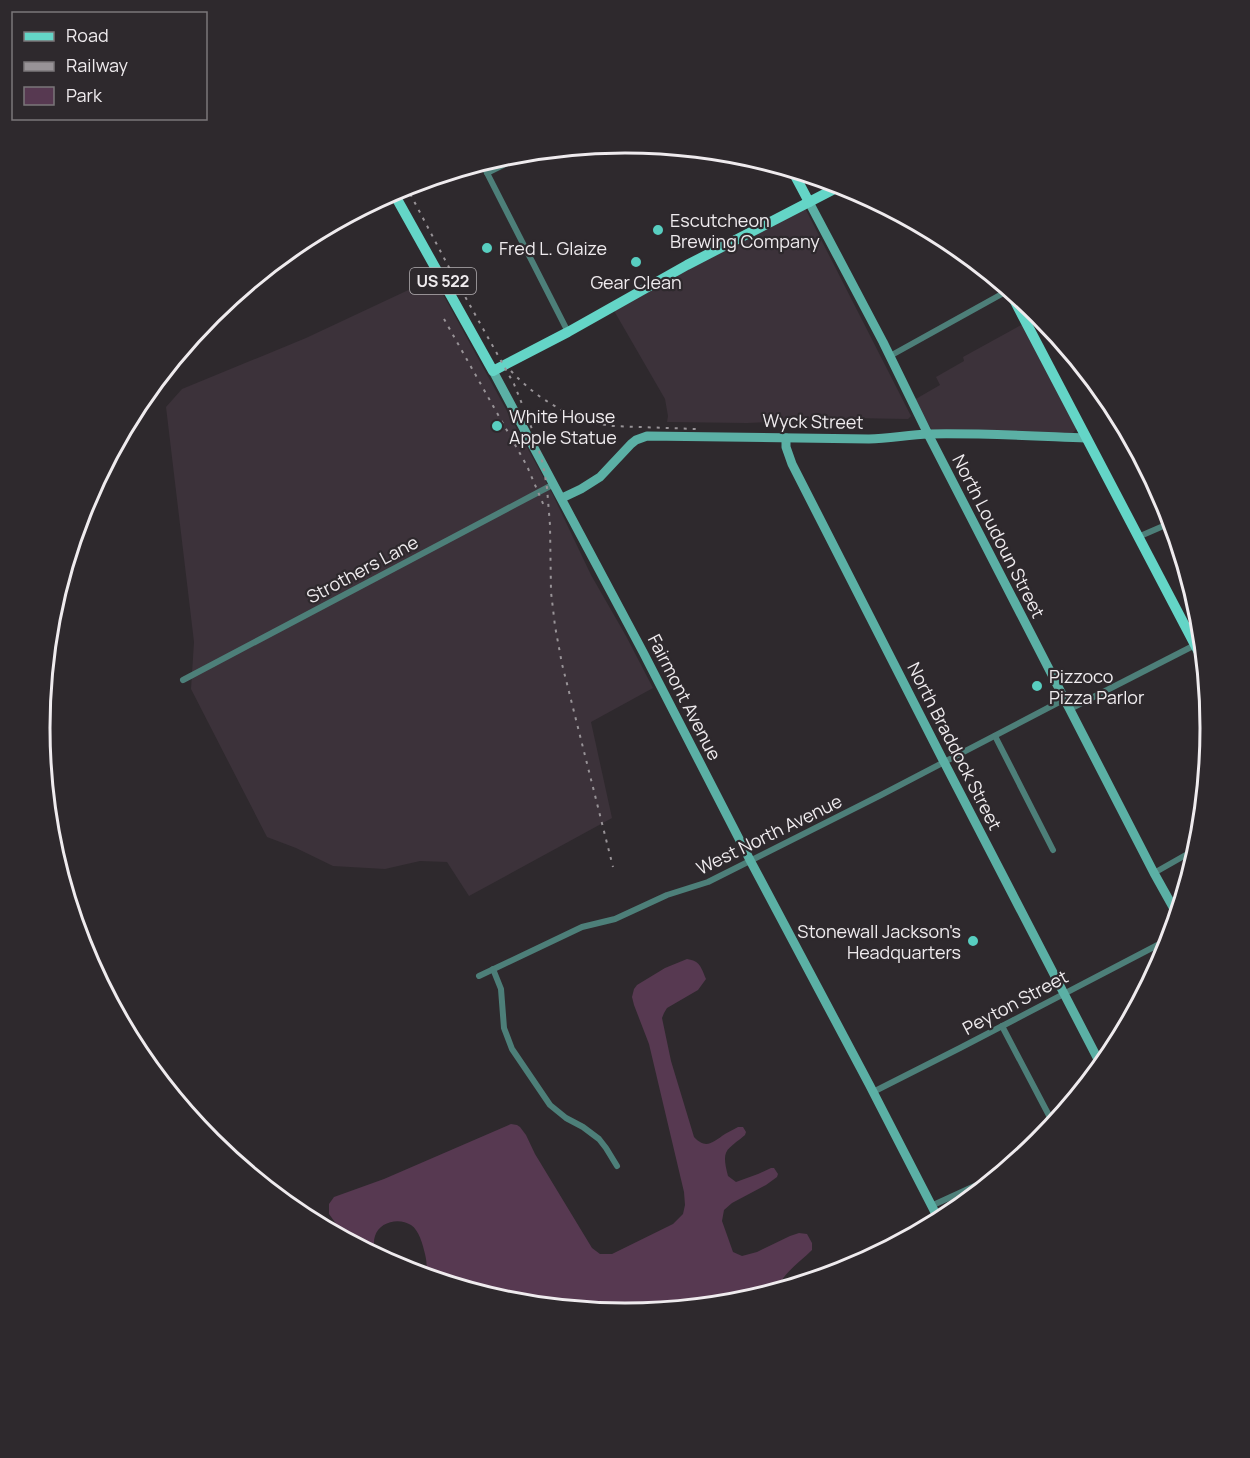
<svg xmlns="http://www.w3.org/2000/svg" width="1250" height="1458" font-family="Manrope,sans-serif">
<style>
.built{fill:#3c323a}
.green{fill:#573951}
.lines{fill:none;stroke-linecap:round;stroke-linejoin:round}
.street{stroke:#4d7f79;stroke-width:6}
.secondary{stroke:#5bb0a5;stroke-width:9}
.primary{stroke:#64d5c7;stroke-width:10}
.rail{stroke:#989397;stroke-width:2;stroke-dasharray:3 6;stroke-linecap:butt}
.poi-dot{fill:#58cec0;stroke:#2e292d;stroke-width:2}
.labels{text-anchor:middle;dominant-baseline:central;stroke-width:4.5;stroke-linejoin:round;paint-order:stroke}
.shield{fill:#2e292d;stroke:#b5b1b4;stroke-width:1.5}
.shield-label{font-size:16px;font-weight:bold;fill:#efebee}
.poi-label{font-size:18px;fill:#efebee;stroke:#2e292d;text-anchor:start}
.street-label{font-size:18px;fill:#efebee;stroke:#2e292d}
.rim{fill:none;stroke:#efebee;stroke-width:3}
</style>
<rect width="100%" height="100%" fill="#2e292d"/>
<g class="built">
<path d="M805,208L911,416L908,419L851,418L747,423L667,422L668,416L665,399L613,309Z"/>
<path d="M434,278L552,493L591,575L626,636L653,688L591,722L612,818L469,896L447,862L420,861L385,869L333,866L296,848L267,837L191,689L194,642L166,407L182,389L306,338Z"/>
<path d="M1023,324L1077,428L1072,434L932,430L914,400L940,385L936,377L964,361L963,357Z"/>
</g>
<path class="green" d="M687,959C700,961 701,967 706,979L698,990L667,1008L664,1013L662,1018L671,1061L694,1137C706,1150 713,1142 725,1134C729,1132 734,1129 738,1127H743L746,1132L745,1135C726,1151 721,1149 728,1176L736,1182L758,1174L771,1168H774L778,1174L777,1177L766,1185L732,1203L724,1210L722,1221L733,1252L742,1256L757,1252L790,1236L799,1233L807,1234L812,1243V1250C799,1263 781,1274 776,1293L739,1304L625,1315L510,1304L422,1277C428,1269 427,1263 425,1254C423,1245 419,1230 411,1225C399,1217 379,1222 375,1236C372,1245 376,1252 380,1259L350,1243L329,1214V1204L334,1197L384,1179L511,1124L517,1125L520,1127L526,1135L535,1154L592,1248L600,1254H612L673,1224L683,1214L685,1205L684,1192L649,1044L634,1005L632,997L634,989L637,985L665,968Z"/>
<g class="lines">
<g class="street">
<path d="M482,163L568,332"/>
<path d="M487,173L530,152"/>
<path d="M890,356L1009,290"/>
<path d="M1138,537L1168,524"/>
<path d="M183,680L554,484"/>
<path d="M1070,709L1195,645"/>
<path d="M995,736L1053,850"/>
<path d="M1154,873L1198,848"/>
<path d="M493,969L501,989L504,1028L512,1049L550,1105L566,1118L583,1127L599,1139L606,1148L617,1166"/>
<path d="M479,976L582,927L615,919L667,895L708,882L881,795L1065,699"/>
<path d="M1002,1026L1054,1125"/>
<path d="M873,1092L960,1048L1171,938"/>
<path d="M931,1206L1003,1173"/>
<path d="M458,1281L460,1288"/>
</g>
<g class="secondary">
<path d="M809,202L883,342L928,434L1154,873L1178,916"/>
<path d="M493,371L643,652L751,862L869,1084L940,1222"/>
<path d="M786,438V447L792,464L944,762L1102,1067"/>
<path d="M562,498L581,489L600,477L631,444L636,440L647,436L869,439C890,438 909,435 929,434C982,433 1034,436 1086,438"/>
</g>
<g class="primary">
<path d="M792,170L809,202"/>
<path d="M393,192L493,371L568,332L687,265L842,185"/>
<path d="M1009,290L1205,664"/>
</g>
<g class="rail">
<path d="M406,186L453,275L514,384L534,434L543,464L547,488L550,525L551,592L555,626L562,664L613,867"/>
<path d="M444,319L527,466L544,506"/>
<path d="M511,371C537,399 573,421 612,426L696,429"/>
</g>
</g>
<g class="poi-dot">
<circle cx="658" cy="230" r="6"/>
<circle cx="487" cy="248" r="6"/>
<circle cx="636" cy="262" r="6"/>
<circle cx="497" cy="426" r="6"/>
<circle cx="1037" cy="686" r="6"/>
<circle cx="973" cy="941" r="6"/>
</g>
<g class="labels">
<rect class="shield" x="410" y="268" width="66" height="26" rx="4.5"/>
<g class="shield-label">
<text x="443" y="281">US 522</text>
</g>
<g class="poi-label">
<text x="670" y="220">Escutcheon<tspan x="670" dy="21">Brewing Company</tspan></text>
<text x="499" y="248">Fred L. Glaize</text>
<text x="636" y="282" text-anchor="middle">Gear Clean</text>
<text x="509" y="416">White House<tspan x="509" dy="21">Apple Statue</tspan></text>
<text x="1049" y="676">Pizzoco<tspan x="1049" dy="21">Pizza Parlor</tspan></text>
<text x="961" y="931" text-anchor="end">Stonewall Jackson's<tspan x="961" dy="21">Headquarters</tspan></text>
</g>
<g class="street-label">
<text transform="translate(813 421) rotate(1)">Wyck Street</text>
<text transform="translate(999 536) rotate(63)">North Loudoun Street</text>
<text transform="translate(362 569) rotate(-28)">Strothers Lane</text>
<text transform="translate(685 697) rotate(63)">Fairmont Avenue</text>
<text transform="translate(955 746) rotate(63)">North Braddock Street</text>
<text transform="translate(769 834) rotate(-26)">West North Avenue</text>
<text transform="translate(1015 1002) rotate(-28)">Peyton Street</text>
</g>
</g>
<path d="M0 0H1250V1458H0ZM50 728a575 575 0 1 1 1150 0a575 575 0 1 1-1150 0Z" fill="#2e292d" fill-rule="evenodd"/>
<path class="rim" d="M50 728a575 575 0 1 1 1150 0a575 575 0 1 1-1150 0Z"/>
<rect x="12" y="12" width="195" height="108" fill="#2e292d" stroke="#7b777a" stroke-width="1.5"/>
<rect x="24" y="32" width="30" height="9" fill="#64d5c7" stroke="#7b777a" stroke-width="1.5"/>
<text x="66" y="42" font-size="18" fill="#efebee">Road</text>
<rect x="24" y="62" width="30" height="9" fill="#989397" stroke="#7b777a" stroke-width="1.5"/>
<text x="66" y="72" font-size="18" fill="#efebee">Railway</text>
<rect x="24" y="87" width="30" height="18" fill="#573951" stroke="#7b777a" stroke-width="1.5"/>
<text x="66" y="102" font-size="18" fill="#efebee">Park</text>
</svg>
